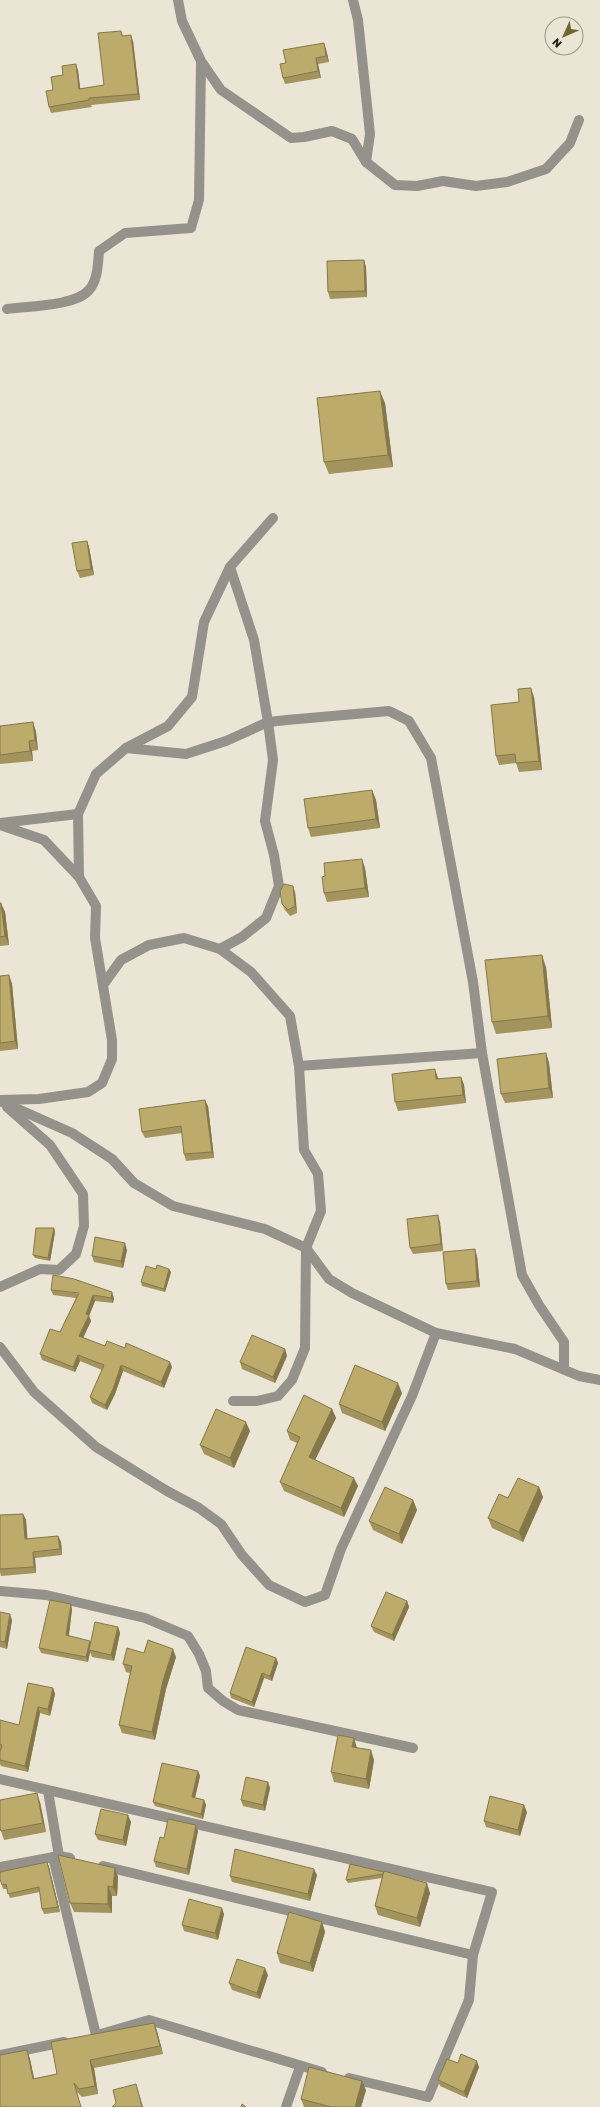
<svg xmlns="http://www.w3.org/2000/svg" width="600" height="2107" font-family="Rubik,sans-serif">
<style>
.lines{fill:none;stroke-linecap:round;stroke-linejoin:round}
.minor{stroke:#94928b;stroke-width:10}
.wall{fill:#a3935c}
.shaded-wall{fill:#84784b}
.building{fill:#bdab6b;stroke:#84784b}
</style>
<rect width="100%" height="100%" fill="#eae5d5"/>
<g class="lines">
<g class="minor">
<path d="M178,0L182,21L201,61L221,90L291,138L304,137L332,131L352,139L366,162L395,185L417,186L443,181L476,186L507,182L546,169L570,143L579,120"/>
<path d="M353,0L358,20L370,134L366,162"/>
<path d="M7,309C28,306 76,306 89,290C98,280 98,263 99,251L125,233L191,228L199,200L201,63"/>
<path d="M126,748L186,754L226,741L268,722L287,720L389,711L409,721L431,758L473,982L482,1053L522,1275L539,1305L564,1342V1369"/>
<path d="M0,823L78,814"/>
<path d="M0,825L44,840L79,877L96,906L95,938L112,1040V1059L102,1083L88,1092L39,1099L0,1100"/>
<path d="M79,877L78,814L96,774L126,748L168,726L192,697L204,622L230,567L273,518"/>
<path d="M220,949L242,937L266,918L279,886L274,855L265,821L273,760L268,722L254,640L230,567"/>
<path d="M103,985L121,960L149,945L184,938L220,949L251,972L290,1016L299,1066L304,1150L318,1174L321,1211L306,1248L305,1348L292,1380L278,1396L257,1401H233"/>
<path d="M299,1066L482,1053"/>
<path d="M0,1101L72,1133L112,1159L134,1183L173,1206L265,1229L306,1248L329,1279L352,1293L436,1333L515,1349L579,1376L600,1380"/>
<path d="M0,1287L40,1269L59,1270L76,1254L84,1226L83,1194L50,1145L7,1107"/>
<path d="M0,1347L34,1392L96,1447L167,1491L199,1508L221,1524L242,1555L269,1585L305,1602L325,1595L341,1549L412,1396L436,1333"/>
<path d="M0,1591L46,1595L145,1618L188,1636L199,1654L206,1671L208,1688L223,1701L238,1710L413,1748"/>
<path d="M0,1779L492,1892L473,1955L469,2000L428,2097L349,2078"/>
<path d="M48,1791L59,1856"/>
<path d="M53,1857L96,2035"/>
<path d="M103,1866L473,1955"/>
<path d="M0,1867L59,1856L70,1858"/>
<path d="M101,2034L149,2020L322,2072"/>
<path d="M0,2055L64,2042"/>
<path d="M286,2107L300,2067"/>
</g>
</g>
<g class="wall">
<path d="M121,31L123,36L133,41L140,100L91,105L92,107L51,113L49,107L53,90L63,75L78,70L80,89L104,85Z"/>
<path d="M326,49L329,62L318,64L321,78L285,84L283,78L286,63Z"/>
<path d="M364,260L366,267L367,297L330,299L328,292Z"/>
<path d="M385,403L393,467L329,474L324,462Z"/>
<path d="M87,541L89,547L94,575L80,578L77,571Z"/>
<path d="M534,697L542,770L519,772L516,763L499,765L496,756L519,702Z"/>
<path d="M33,722L36,732L38,750L32,751L33,761L0,764V726Z"/>
<path d="M372,790L376,800L380,828L311,837L308,828Z"/>
<path d="M365,868L369,897L327,902L324,893Z"/>
<path d="M295,892L297,913L290,916L285,910L282,904Z"/>
<path d="M0,903L5,912L9,945L0,946Z"/>
<path d="M546,967L552,1028L496,1034L492,1022Z"/>
<path d="M9,975L12,984L18,1049L0,1051V976Z"/>
<path d="M546,1053L549,1063L553,1098L505,1103L501,1094Z"/>
<path d="M461,1077L464,1085L466,1103L398,1111L395,1102L439,1079Z"/>
<path d="M208,1106L214,1158L186,1161L184,1154L182,1133L145,1138L142,1132Z"/>
<path d="M440,1222L443,1251L413,1254L410,1248Z"/>
<path d="M54,1228L55,1232L50,1261L35,1258L33,1255Z"/>
<path d="M127,1250L123,1268L94,1262L92,1256Z"/>
<path d="M477,1256L480,1287L448,1290L446,1284Z"/>
<path d="M156,1269L171,1272L165,1292L142,1286L141,1282Z"/>
<path d="M51,1290L114,1298L113,1303L95,1301L89,1316L91,1321L83,1338L105,1346L172,1367L164,1388L123,1371L115,1394L107,1410L92,1403L90,1397L102,1370L80,1361L75,1372L42,1360L40,1354L60,1332L76,1298L53,1295Z"/>
<path d="M285,1349L287,1356L275,1383L242,1369L240,1362Z"/>
<path d="M402,1393L385,1431L342,1413L339,1404Z"/>
<path d="M332,1409L336,1418L315,1460L358,1486L344,1517L284,1491L280,1482L297,1443L290,1440L287,1431Z"/>
<path d="M250,1431L234,1468L204,1454L200,1445Z"/>
<path d="M539,1487L543,1497L523,1542L492,1528L488,1518L508,1498Z"/>
<path d="M413,1500L417,1510L402,1544L373,1530L369,1521Z"/>
<path d="M23,1514L26,1520L27,1539L58,1536L61,1542L62,1555L35,1558L36,1573L1,1576L0,1572V1515Z"/>
<path d="M407,1601L409,1607L394,1641L374,1632L371,1626Z"/>
<path d="M72,1609L69,1636L91,1644L118,1627L120,1633L114,1661L92,1657L90,1652L88,1662L41,1653L39,1648Z"/>
<path d="M0,1612L12,1620L7,1649L0,1647Z"/>
<path d="M144,1653L176,1657L166,1689L155,1740L122,1733L119,1725L130,1673L126,1672L123,1664Z"/>
<path d="M276,1658L278,1663L272,1681L264,1678L254,1707L231,1698L230,1693Z"/>
<path d="M53,1688L55,1694L50,1716L40,1713L28,1772L1,1766L0,1764V1720L19,1725Z"/>
<path d="M357,1748L374,1760L369,1789L334,1782L331,1772Z"/>
<path d="M198,1771L200,1776L195,1798L204,1800L206,1805L203,1819L155,1806L153,1802Z"/>
<path d="M268,1782L270,1788L265,1811L243,1806L241,1800Z"/>
<path d="M40,1802L46,1832L4,1840L1,1831Z"/>
<path d="M527,1812L520,1836L486,1827L484,1821Z"/>
<path d="M131,1822L126,1846L98,1840L95,1834Z"/>
<path d="M198,1831L189,1875L156,1867L154,1861L164,1838Z"/>
<path d="M49,1867L60,1912L44,1914L42,1909L40,1892L10,1898L7,1889H3L2,1885Z"/>
<path d="M115,1868L118,1877L117,1896H112V1913L74,1912L70,1903Z"/>
<path d="M384,1872L430,1893L420,1927L378,1915L375,1906L382,1878L348,1883L346,1880Z"/>
<path d="M317,1875L310,1901L232,1882L230,1876Z"/>
<path d="M224,1914L218,1940L184,1931L182,1925Z"/>
<path d="M322,1922L325,1932L313,1972L280,1963L277,1953Z"/>
<path d="M268,1975L260,1999L232,1990L229,1983Z"/>
<path d="M154,2023L157,2031L163,2054L94,2068L98,2094L82,2097L77,2092L0,2107L27,2050L30,2059L34,2079L57,2074Z"/>
<path d="M458,2063L479,2067L467,2098L440,2086L438,2080Z"/>
<path d="M366,2090L361,2107H304L301,2099Z"/>
</g>
<g class="shaded-wall">
<path d="M131,35L133,41L140,100L138,94Z"/>
<path d="M324,43L326,49L329,62L326,56Z"/>
<path d="M316,58L318,64L321,78L318,71Z"/>
<path d="M76,64L78,70L81,95L79,89Z"/>
<path d="M364,260L366,267L367,297L365,291Z"/>
<path d="M380,391L385,403L393,467L388,455Z"/>
<path d="M87,541L89,547L94,575L91,569Z"/>
<path d="M531,688L534,697L542,770L539,761Z"/>
<path d="M33,722L36,732L38,750L35,740Z"/>
<path d="M29,741L32,751L33,761L30,751Z"/>
<path d="M372,790L376,800L380,828L376,819Z"/>
<path d="M362,859L365,868L369,897L365,888Z"/>
<path d="M293,886L295,892L297,913L295,906Z"/>
<path d="M1,903L5,912L9,945L5,936Z"/>
<path d="M542,955L546,967L552,1028L548,1016Z"/>
<path d="M9,975L12,984L18,1049L15,1041Z"/>
<path d="M546,1053L549,1063L553,1098L549,1088Z"/>
<path d="M435,1069L438,1078L440,1087L436,1079Z"/>
<path d="M461,1077L464,1085L466,1103L463,1095Z"/>
<path d="M205,1100L208,1106L214,1158L212,1152Z"/>
<path d="M438,1215L440,1222L443,1251L441,1244Z"/>
<path d="M54,1228L55,1232L50,1261L48,1258Z"/>
<path d="M125,1243L127,1250L123,1268L121,1261Z"/>
<path d="M475,1249L477,1256L480,1287L477,1281Z"/>
<path d="M169,1269L171,1272L165,1292L164,1289Z"/>
<path d="M112,1292L114,1298L113,1303L111,1298Z"/>
<path d="M93,1295L95,1301L89,1316L91,1321L81,1342L79,1336Z"/>
<path d="M285,1349L287,1356L275,1383L273,1377Z"/>
<path d="M78,1355L80,1361L75,1372L73,1367Z"/>
<path d="M170,1362L172,1367L164,1388L161,1382Z"/>
<path d="M121,1365L123,1371L115,1394L107,1410L105,1405Z"/>
<path d="M398,1383L402,1393L385,1431L382,1422Z"/>
<path d="M332,1409L336,1418L312,1466L309,1457Z"/>
<path d="M246,1422L250,1431L234,1468L230,1458Z"/>
<path d="M354,1478L358,1486L344,1517L341,1508Z"/>
<path d="M539,1487L543,1497L523,1542L519,1532Z"/>
<path d="M413,1500L417,1510L402,1544L399,1534Z"/>
<path d="M23,1514L26,1520L28,1545L25,1539Z"/>
<path d="M58,1536L61,1542L62,1555L60,1549Z"/>
<path d="M33,1552L35,1558L36,1573L34,1567Z"/>
<path d="M407,1601L409,1607L394,1641L392,1635Z"/>
<path d="M71,1604L72,1609L68,1640L66,1635Z"/>
<path d="M10,1614L12,1620L7,1649L5,1642Z"/>
<path d="M118,1627L120,1633L114,1661L111,1655Z"/>
<path d="M90,1641L91,1645L89,1650L90,1652L88,1662L86,1657Z"/>
<path d="M173,1649L176,1657L166,1689L155,1740L152,1732L163,1681Z"/>
<path d="M276,1658L278,1663L272,1681L270,1676Z"/>
<path d="M262,1673L264,1678L254,1707L252,1702Z"/>
<path d="M53,1688L55,1694L50,1716L48,1709Z"/>
<path d="M38,1707L40,1713L28,1772L25,1766Z"/>
<path d="M354,1738L357,1748L352,1747Z"/>
<path d="M371,1750L374,1760L369,1789L366,1779Z"/>
<path d="M198,1771L200,1776L194,1802L192,1797Z"/>
<path d="M268,1782L270,1788L265,1811L263,1805Z"/>
<path d="M37,1793L40,1802L46,1832L43,1823Z"/>
<path d="M204,1800L206,1805L203,1819L201,1814Z"/>
<path d="M524,1805L527,1812L520,1836L518,1830Z"/>
<path d="M128,1815L131,1822L126,1846L123,1840Z"/>
<path d="M196,1825L198,1831L189,1875L187,1869Z"/>
<path d="M47,1862L49,1867L60,1912L58,1907Z"/>
<path d="M115,1868L118,1877L117,1896L113,1887Z"/>
<path d="M314,1869L317,1875L310,1901L308,1894Z"/>
<path d="M427,1883L430,1893L420,1927L417,1918Z"/>
<path d="M108,1886L112,1896V1913L108,1904Z"/>
<path d="M222,1908L224,1914L218,1940L215,1933Z"/>
<path d="M322,1922L325,1932L313,1972L310,1963Z"/>
<path d="M265,1968L268,1975L260,1999L257,1993Z"/>
<path d="M154,2023L157,2031L163,2054L160,2046Z"/>
<path d="M27,2050L30,2059L36,2087L33,2079Z"/>
<path d="M90,2060L94,2068L98,2094L95,2086Z"/>
<path d="M477,2061L479,2067L467,2098L464,2092Z"/>
<path d="M362,2081L366,2090L361,2107H355Z"/>
<path d="M136,2084L138,2090L143,2107H142Z"/>
</g>
<g class="building">
<path d="M121,31L122,36L131,35L138,94L89,98V100L49,107L46,91L53,90L51,77L63,75L62,66L76,64L79,89L104,85L98,33Z"/>
<path d="M324,43L326,56L316,58L318,71L283,78L280,64L286,63L283,50Z"/>
<path d="M364,260L365,291L328,292L327,261Z"/>
<path d="M380,391L388,455L324,462L317,398Z"/>
<path d="M87,541L91,569L77,571L72,543Z"/>
<path d="M531,688L539,761L516,763L515,754L496,756L491,705L519,702L518,689Z"/>
<path d="M33,722L35,740L29,741L30,751L0,755V726Z"/>
<path d="M372,790L376,819L308,828L304,799Z"/>
<path d="M362,859L365,888L324,893L322,877L325,876L324,863Z"/>
<path d="M284,884L293,886L295,906L288,910L282,904L280,891Z"/>
<path d="M0,903H1L5,936L0,937Z"/>
<path d="M542,955L548,1016L492,1022L485,960Z"/>
<path d="M9,975L15,1041L0,1043V976Z"/>
<path d="M546,1053L549,1088L501,1094L497,1059Z"/>
<path d="M435,1069L436,1079L461,1077L463,1095L395,1102L392,1074Z"/>
<path d="M205,1100L212,1152L184,1154L181,1126L142,1132L139,1109Z"/>
<path d="M438,1215L441,1244L410,1248L407,1219Z"/>
<path d="M36,1228H54L48,1258L33,1255Z"/>
<path d="M95,1237L125,1243L121,1261L92,1256Z"/>
<path d="M475,1249L477,1281L446,1284L443,1252Z"/>
<path d="M157,1265L169,1269L164,1289L141,1282L146,1266L156,1269Z"/>
<path d="M53,1275L74,1279L112,1292L111,1298L93,1295L86,1314L89,1315L79,1336L105,1346L107,1341L125,1348L126,1343L170,1362L161,1382L121,1365L113,1389L105,1405L90,1397L104,1365L78,1355L73,1367L40,1354L50,1329L60,1332L79,1293L51,1290Z"/>
<path d="M252,1335L285,1349L273,1377L240,1362Z"/>
<path d="M355,1365L398,1383L382,1422L339,1404Z"/>
<path d="M304,1395L332,1409L309,1457L354,1478L341,1508L280,1482L300,1437L287,1431Z"/>
<path d="M216,1409L246,1422L230,1458L200,1445Z"/>
<path d="M518,1478L539,1487L519,1532L488,1518L499,1494L508,1498Z"/>
<path d="M385,1487L413,1500L399,1534L369,1521Z"/>
<path d="M23,1514L25,1539L58,1536L60,1549L33,1552L34,1567L0,1569V1515Z"/>
<path d="M386,1592L407,1601L392,1635L371,1626Z"/>
<path d="M50,1600L71,1604L66,1635L90,1641L86,1657L39,1648Z"/>
<path d="M0,1612L10,1614L5,1642L0,1641Z"/>
<path d="M95,1622L118,1627L111,1655L89,1650Z"/>
<path d="M148,1640L173,1649L163,1681L152,1732L119,1725L132,1666L123,1664L127,1648L144,1653Z"/>
<path d="M246,1647L276,1658L270,1676L262,1673L252,1702L230,1693Z"/>
<path d="M28,1683L53,1688L48,1709L38,1707L25,1766L0,1760V1752L2,1745L0,1744V1720L19,1725Z"/>
<path d="M338,1735L354,1738L352,1747L371,1750L366,1779L331,1772Z"/>
<path d="M162,1763L198,1771L192,1797L204,1800L201,1814L153,1802Z"/>
<path d="M246,1777L268,1782L263,1805L241,1800Z"/>
<path d="M37,1793L43,1823L1,1831L0,1828V1800Z"/>
<path d="M490,1796L524,1805L518,1830L484,1821Z"/>
<path d="M101,1809L128,1815L123,1840L95,1834Z"/>
<path d="M168,1819L196,1825L187,1869L154,1861L160,1837L164,1838Z"/>
<path d="M235,1849L314,1869L308,1894L230,1876Z"/>
<path d="M58,1855L115,1868L113,1887L108,1886V1904L70,1903Z"/>
<path d="M47,1862L58,1907L42,1909L39,1887L8,1894L6,1884L2,1885L0,1879V1872Z"/>
<path d="M350,1864L384,1872L383,1874L346,1880Z"/>
<path d="M384,1871L427,1883L417,1918L375,1906Z"/>
<path d="M189,1899L222,1908L215,1933L182,1925Z"/>
<path d="M289,1912L322,1922L310,1963L277,1953Z"/>
<path d="M237,1959L265,1968L257,1993L229,1983Z"/>
<path d="M154,2023L160,2046L90,2060L95,2086L79,2089L74,2083L81,2107H0V2055L27,2050L33,2079L57,2074L51,2042Z"/>
<path d="M461,2054L477,2061L464,2092L438,2080L447,2059L458,2063Z"/>
<path d="M309,2067L362,2081L355,2107H331L301,2099Z"/>
<path d="M136,2084L142,2107H112L116,2103L113,2090Z"/>
<path d="M242,2104L246,2107H241Z"/>
</g>
<g transform="translate(564 36) rotate(225)"><circle r="19" fill="#eae5d5" stroke="#9a968a"/>
<path d="M0-3L7 15L0 10L-7 15Z" fill="#736532"/>
<text y="-6" font-size="11" font-weight="bold" text-anchor="middle" fill="#22201a">N</text>
</g>
</svg>
